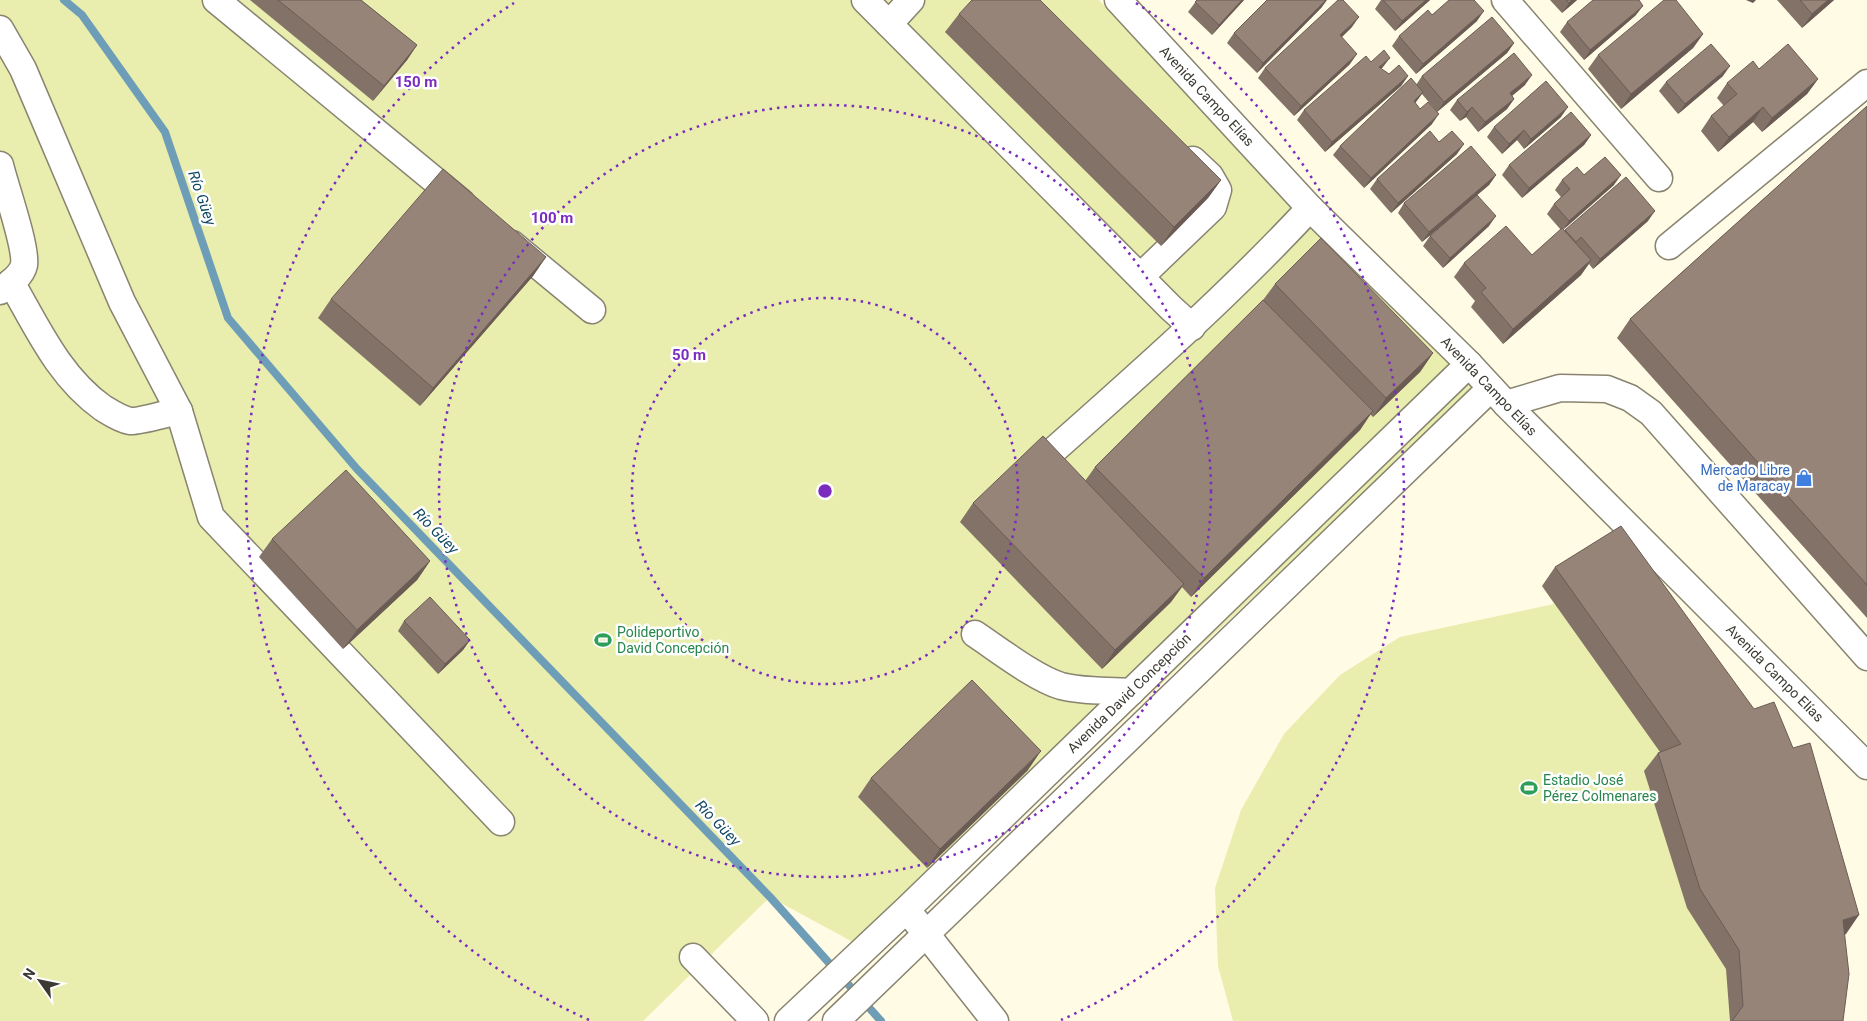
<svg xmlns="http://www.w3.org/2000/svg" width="1867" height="1021" font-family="Roboto,sans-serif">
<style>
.green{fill:#e9edae}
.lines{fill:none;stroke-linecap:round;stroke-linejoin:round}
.stream{stroke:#6d9db7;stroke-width:8}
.minor-casing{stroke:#888470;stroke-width:29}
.minor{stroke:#fff;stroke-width:26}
.wall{fill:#827267}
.shaded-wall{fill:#6a5c54}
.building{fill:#978478;stroke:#6a5c54}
.ring{fill:none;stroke:#7b2cbf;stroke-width:2.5;stroke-dasharray:2.5 5}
.labels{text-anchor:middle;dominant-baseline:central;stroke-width:5;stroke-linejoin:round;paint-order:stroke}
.street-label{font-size:14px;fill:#3b3931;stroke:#fff}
.shop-label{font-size:14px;fill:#366cbe;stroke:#fff;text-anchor:end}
.leisure-label{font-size:14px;fill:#27864d;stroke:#fff;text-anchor:start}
.water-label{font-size:15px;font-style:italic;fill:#124964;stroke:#fff}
.centre{fill:#7b2cbf;stroke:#fff;stroke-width:2.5}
.ring-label{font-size:15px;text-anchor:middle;font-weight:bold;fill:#7b2cbf;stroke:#fff;stroke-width:5;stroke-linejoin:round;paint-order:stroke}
</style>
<rect width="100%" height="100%" fill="#fffbe5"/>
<g class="green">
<path d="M0,0H1099L1479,384L875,954L770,897L643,1021H0Z"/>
<path d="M1542,586L1846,934L1829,939L1832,1021H1233L1218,966L1215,888L1241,810L1284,734L1340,675L1400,637L1554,604Z"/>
</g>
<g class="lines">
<path class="stream" d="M64,0L82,15L165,132L228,318L357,469L770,897L881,1021"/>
<g class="minor-casing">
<g id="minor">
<path d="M216,0L461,202"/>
<path d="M865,0L1171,308L1192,327"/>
<path d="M1118,0L1310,208L1469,364L1506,404L1867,766"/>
<path d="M1505,0L1659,178"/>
<path d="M889,24L911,0"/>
<path d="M0,29L23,69L122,302L179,411L211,517L501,822"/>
<path d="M0,165C5,186 27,248 24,265C21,277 9,284 0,291"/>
<path d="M512,244L592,310"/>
<path d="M1669,246L1867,83"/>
<path d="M1141,276L1213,207L1218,190L1210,176L1193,160"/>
<path d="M11,282C37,327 59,377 103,408C111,413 120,419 130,421C139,422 168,413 179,411"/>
<path d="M1506,404L1560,388L1607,389L1630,398L1651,413L1867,657"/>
<path d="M1054,450C1142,372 1230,294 1310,208"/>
<path d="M975,634C999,650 1035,678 1061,686C1083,692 1108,690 1131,692"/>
<path d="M915,920L995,1021"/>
<path d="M693,957L755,1021"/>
<path d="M788,1021L907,909L1469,364"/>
<path d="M836,1021L1491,388"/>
</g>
</g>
<use href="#minor" class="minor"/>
</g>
<g class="wall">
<path d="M250,0H361L417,45L407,60L373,101Z"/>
<path d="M1197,0H1244L1212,35L1188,12Z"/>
<path d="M1381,0H1430L1395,31L1375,9Z"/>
<path d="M1550,0H1577L1562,13Z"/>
<path d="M1777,0H1834L1802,28Z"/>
<path d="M1322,7L1257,73L1227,43L1234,33Z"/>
<path d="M959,14L1221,180L1208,198L1161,246L945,32Z"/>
<path d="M1432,15L1477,21L1416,74L1392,46L1399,36Z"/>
<path d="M1636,15L1584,60L1560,32L1567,22Z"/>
<path d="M1352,27L1342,37L1350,64L1294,116L1258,78L1265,68Z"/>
<path d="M1703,34L1693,48L1621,109L1588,69L1598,55Z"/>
<path d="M1514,43L1507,53L1437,112L1422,94L1415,103L1432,124L1364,188L1333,155L1340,146L1416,85L1422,76Z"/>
<path d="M1371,62L1383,67L1381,69L1389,74L1408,76L1401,86L1325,152L1297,120L1304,110Z"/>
<path d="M1759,69L1818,79L1807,94L1762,132L1753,122L1718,152L1701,131L1711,116L1724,106L1717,98L1727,83Z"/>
<path d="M1723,76L1678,114L1659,91L1666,82Z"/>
<path d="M1525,85L1512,96L1514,99L1507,109L1478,132L1466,117L1460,121L1450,110L1457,100Z"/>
<path d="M1867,106V618L1617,338L1630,319Z"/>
<path d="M1561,117L1524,149L1517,140L1502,154L1487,137L1494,127Z"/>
<path d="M1591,135L1584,145L1522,198L1502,175L1509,165Z"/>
<path d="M1439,142L1457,154L1391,213L1370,189L1377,179Z"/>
<path d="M1496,175L1489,185L1477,195L1489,226L1443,268L1423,246L1430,236L1457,213L1422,242L1398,213L1404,203Z"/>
<path d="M1584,175L1614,185L1563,229L1564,230H1565L1648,221L1593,269L1589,264L1581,275L1503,344L1471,307L1475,301L1454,277L1464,263L1532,255L1561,230L1547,214L1554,204L1561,197L1555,190L1562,180Z"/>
<path d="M546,257L533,276L420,406L318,318L331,299Z"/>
<path d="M1275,284L1433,353L1420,372L1373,417L1370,414L1360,430L1191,597L1182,587L1171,602L1102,669L960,522L973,503L1085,481L1095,467L1263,300Z"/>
<path d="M272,539L430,561L417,580L343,649L259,557Z"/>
<path d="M1555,567L1846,934L1844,935L1843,1021H1730L1726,969L1687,908L1644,771L1658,753L1660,752L1542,586Z"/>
<path d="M404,621L470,640L463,650L438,674L398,631Z"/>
<path d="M1028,770L927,868L858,797L871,778Z"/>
</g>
<g class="shaded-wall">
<path d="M1242,0H1244L1212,35L1219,25Z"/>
<path d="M1326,0H1327L1322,7L1257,73L1263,63Z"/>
<path d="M1426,0H1430L1395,31L1402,21Z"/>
<path d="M1572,0H1577L1562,13L1569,3Z"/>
<path d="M1746,0H1756L1753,3Z"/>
<path d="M1828,0H1834L1802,28L1812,14Z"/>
<path d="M1643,6L1636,15L1584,60L1590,50Z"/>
<path d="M1484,11L1477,21L1416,74L1423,64Z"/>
<path d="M1359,17L1352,27L1333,45L1340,35Z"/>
<path d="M1703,34L1693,48L1621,109L1631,94Z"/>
<path d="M1514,43L1507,53L1437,112L1444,102Z"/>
<path d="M417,45L407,60L373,101L384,86Z"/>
<path d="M1357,54L1350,64L1294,116L1301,106Z"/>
<path d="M1390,58L1383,67L1372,77L1379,67Z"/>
<path d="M1730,66L1723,76L1678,114L1685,104Z"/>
<path d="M1532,75L1525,85L1503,103L1510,93Z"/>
<path d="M1408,76L1401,86L1325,152L1332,142Z"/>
<path d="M1818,79L1807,94L1762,132L1772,118Z"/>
<path d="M1423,92L1416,102L1407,111L1414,101Z"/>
<path d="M1514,99L1507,109L1478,132L1485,122Z"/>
<path d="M1472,107L1466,117L1460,121L1467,112Z"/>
<path d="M1568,107L1561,117L1524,149L1531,139Z"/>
<path d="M1763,107L1753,122L1718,152L1729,137Z"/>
<path d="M1439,114L1432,124L1364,188L1371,178Z"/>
<path d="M1524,130L1517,140L1502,154L1509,144Z"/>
<path d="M1591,135L1584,145L1522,198L1529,188Z"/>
<path d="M1464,144L1457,154L1391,213L1398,203Z"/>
<path d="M1496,175L1489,185L1422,242L1429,232Z"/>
<path d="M1621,175L1614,185L1562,231L1569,221Z"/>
<path d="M1221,180L1208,198L1161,246L1174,227Z"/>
<path d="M1655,211L1648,221L1593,269L1600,259Z"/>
<path d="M1496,216L1489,226L1443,268L1450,258Z"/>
<path d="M546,257L533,276L420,406L433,388Z"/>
<path d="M1591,260L1581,275L1503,344L1513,329Z"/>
<path d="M1433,353L1420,372L1373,417L1386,398Z"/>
<path d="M1373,411L1360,430L1191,597L1204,578Z"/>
<path d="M430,561L417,580L343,649L357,630Z"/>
<path d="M1184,584L1171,602L1102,669L1115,650Z"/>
<path d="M470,640L463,650L438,674L445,664Z"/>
<path d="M1041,751L1028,770L927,868L940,849Z"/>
<path d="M1859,915L1846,934L1829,938L1843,920Z"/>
</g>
<g class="building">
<path d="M278,0H361L417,45L384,86Z"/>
<path d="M972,0H1040L1221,180L1174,227L959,14Z"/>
<path d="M1197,0H1242L1219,25L1195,2Z"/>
<path d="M1267,0H1326L1263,63L1234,33Z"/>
<path d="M1338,0H1343L1359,17L1340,35L1357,54L1301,106L1265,68Z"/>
<path d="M1383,0H1426L1402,21Z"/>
<path d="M1449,0H1474L1484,11L1423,64L1399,36L1428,10L1432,15Z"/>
<path d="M1566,0H1572L1569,3Z"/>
<path d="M1593,0H1639L1643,6L1590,50L1567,22Z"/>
<path d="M1664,0H1676L1703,34L1631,94L1598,55Z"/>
<path d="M1800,0H1828L1812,14Z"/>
<path d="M1492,17L1514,43L1444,102L1422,76Z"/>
<path d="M1711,44L1730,66L1685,104L1666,82Z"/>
<path d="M1788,44L1818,79L1772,118L1763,107L1729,137L1711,116L1737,94L1727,83L1753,61L1759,69Z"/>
<path d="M1384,50L1390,58L1379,67L1389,74L1399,65L1408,76L1332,142L1304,110L1366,56L1371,62Z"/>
<path d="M1514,53L1532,75L1510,93L1514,99L1485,122L1472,107L1467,112L1457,100Z"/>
<path d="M1411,78L1423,92L1414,101L1420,109L1428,102L1439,114L1371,178L1340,146Z"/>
<path d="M1546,81L1568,107L1531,139L1524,130L1509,144L1494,127Z"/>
<path d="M1867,106V585L1630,319Z"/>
<path d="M1571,112L1591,135L1529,188L1509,165Z"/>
<path d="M1430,131L1439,142L1452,131L1464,144L1398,203L1377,179Z"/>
<path d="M1471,146L1496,175L1429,232L1404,203Z"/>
<path d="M1605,157L1621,175L1569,221L1554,204L1570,189L1562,180L1577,167L1584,175Z"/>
<path d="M443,169L546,257L433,388L331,299Z"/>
<path d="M1626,177L1655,211L1600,259L1581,237L1576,242L1565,230Z"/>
<path d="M1477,195L1496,216L1450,258L1430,236Z"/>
<path d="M1506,226L1532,255L1562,228L1591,260L1513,329L1481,292L1486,288L1464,263Z"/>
<path d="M1321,238L1433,353L1386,398L1275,284Z"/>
<path d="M1263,300L1373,411L1204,578L1095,467Z"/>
<path d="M1043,436L1184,584L1115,650L973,503Z"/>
<path d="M346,470L430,561L357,630L272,539Z"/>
<path d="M1621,526L1754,709L1774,702L1793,748L1810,743L1859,915L1843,920L1849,974L1843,1021H1732L1743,1006L1739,950L1700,889L1658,753L1681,744L1555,567Z"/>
<path d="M430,597L470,640L445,664L404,621Z"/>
<path d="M972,680L1041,751L940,849L871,778Z"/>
</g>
<g class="ring">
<circle cx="825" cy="491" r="193"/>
<circle cx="825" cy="491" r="386"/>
<path d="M589 1020A579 579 0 0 1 514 3M1136 3A579 579 0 0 1 1061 1020"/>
</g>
<defs>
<g id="shop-bare" transform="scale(1.35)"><path d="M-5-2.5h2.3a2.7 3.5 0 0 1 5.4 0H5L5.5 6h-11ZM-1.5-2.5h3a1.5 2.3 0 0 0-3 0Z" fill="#3f7fe0" stroke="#fff" stroke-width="2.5" paint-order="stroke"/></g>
<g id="stadium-bare" transform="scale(1.35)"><path d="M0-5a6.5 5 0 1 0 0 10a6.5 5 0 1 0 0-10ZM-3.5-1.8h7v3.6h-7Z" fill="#2e9e5b" stroke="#fff" stroke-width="2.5" paint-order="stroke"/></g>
</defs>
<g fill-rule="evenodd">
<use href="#shop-bare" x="1804" y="478"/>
<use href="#stadium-bare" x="603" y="640"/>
<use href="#stadium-bare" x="1529" y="788"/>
</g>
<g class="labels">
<g class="street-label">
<text transform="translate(1207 96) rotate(47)">Avenida Campo Elías</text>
<text transform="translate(1489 386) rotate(46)">Avenida Campo Elías</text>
<text transform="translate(1775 673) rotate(45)">Avenida Campo Elías</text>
<text transform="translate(1129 693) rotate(-44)">Avenida David Concepción</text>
</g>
<g class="shop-label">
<text x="1790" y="470">Mercado Libre<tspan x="1790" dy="16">de Maracay</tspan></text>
</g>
<g class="leisure-label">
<text x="617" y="632">Polideportivo<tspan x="617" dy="16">David Concepción</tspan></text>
<text x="1543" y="780">Estadio José<tspan x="1543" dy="16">Pérez Colmenares</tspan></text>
</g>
<g class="water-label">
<text transform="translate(202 198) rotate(71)">Río Güey</text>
<text transform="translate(436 531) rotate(46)">Río Güey</text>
<text transform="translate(718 823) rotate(46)">Río Güey</text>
</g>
</g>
<circle cx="825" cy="491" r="8" class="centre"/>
<g class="ring-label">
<text x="416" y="87">150 m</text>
<text x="552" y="223">100 m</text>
<text x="689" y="360">50 m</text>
</g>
<g transform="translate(40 981) rotate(303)" stroke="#ffffff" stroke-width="4" paint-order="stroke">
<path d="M0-4L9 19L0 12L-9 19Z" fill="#3b3931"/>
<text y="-8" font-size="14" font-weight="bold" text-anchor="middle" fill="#3b3931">N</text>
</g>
</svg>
